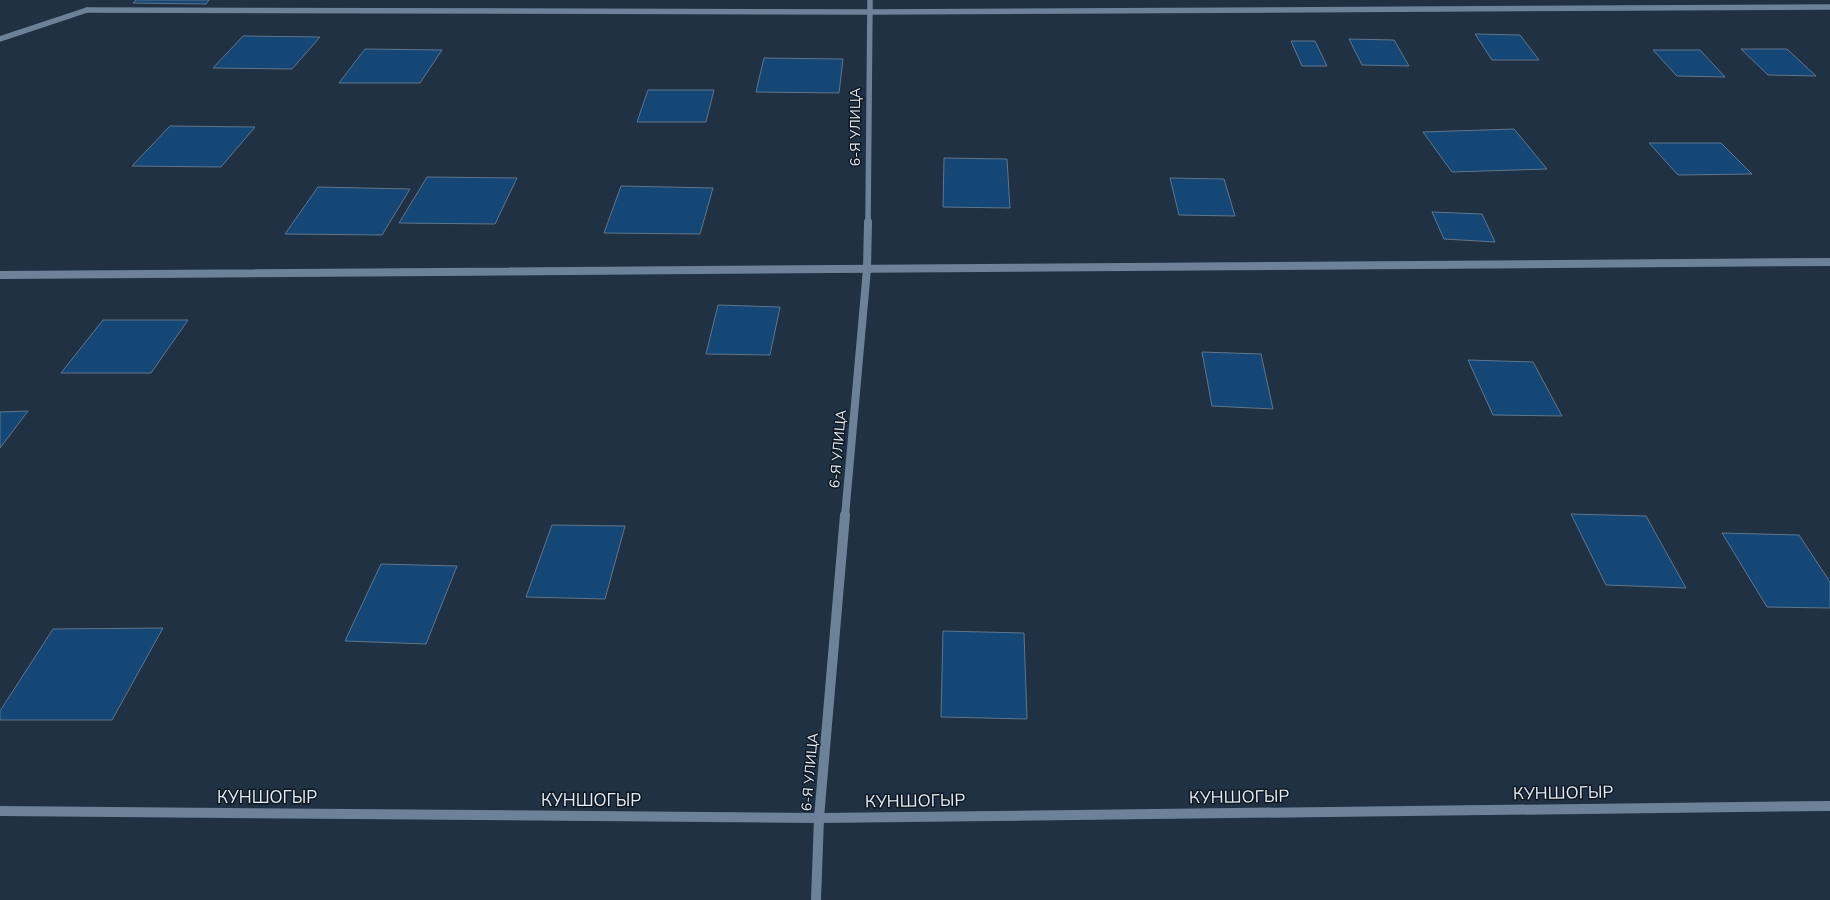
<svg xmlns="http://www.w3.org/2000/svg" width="1830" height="900" font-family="'Nunito Sans',sans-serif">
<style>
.building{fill:#144775;stroke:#61758a}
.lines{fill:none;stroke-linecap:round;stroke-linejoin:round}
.service{stroke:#6d8299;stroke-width:5.5}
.minor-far2{stroke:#6d8299;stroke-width:5.5}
.minor-far1{stroke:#6d8299;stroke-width:8}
.minor{stroke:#6d8299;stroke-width:10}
.labels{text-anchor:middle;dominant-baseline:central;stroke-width:3;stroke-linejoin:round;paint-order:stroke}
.street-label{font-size:14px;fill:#e2edf9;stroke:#101820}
.near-street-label{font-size:17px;fill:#e2edf9;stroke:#101820}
</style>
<rect width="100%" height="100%" fill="#1f3143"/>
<g class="building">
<path d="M136,0H209L206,4L133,3Z"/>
<path d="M1475,34L1520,35L1539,60H1492Z"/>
<path d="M243,36L320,37L292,69L213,68Z"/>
<path d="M1349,39L1394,40L1409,66L1362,65Z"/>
<path d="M1291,41H1315L1327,66H1302Z"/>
<path d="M365,49L442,50L420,83H339Z"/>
<path d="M1741,49H1787L1816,76L1768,75Z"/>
<path d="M1653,50H1700L1725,77L1677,76Z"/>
<path d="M764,58L843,59L839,93L756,92Z"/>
<path d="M648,90H714L706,122H637Z"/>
<path d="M170,126L255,127L221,167L132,166Z"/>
<path d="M1514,129L1547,169L1452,172L1423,132Z"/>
<path d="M1649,143H1721L1752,174L1678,175Z"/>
<path d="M944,158L1007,159L1010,208L943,207Z"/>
<path d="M427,177L517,178L495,224L399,223Z"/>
<path d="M1170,178L1224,179L1235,216L1179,215Z"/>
<path d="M621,186L713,188L700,234L604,233Z"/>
<path d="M318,187L410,189L382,235L285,234Z"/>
<path d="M1432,212L1482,214L1495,242L1444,239Z"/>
<path d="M718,305L780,307L770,355L706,354Z"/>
<path d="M103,320H188L151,373H61Z"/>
<path d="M1202,352L1261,354L1273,409L1212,406Z"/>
<path d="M1468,360L1533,362L1562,416L1493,415Z"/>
<path d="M28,411L0,448V412Z"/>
<path d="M1571,514L1646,516L1686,588L1606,585Z"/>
<path d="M552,525L625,526L605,599L526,597Z"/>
<path d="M1722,533L1799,535L1830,582V608L1767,607Z"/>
<path d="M381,564L457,566L426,644L345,641Z"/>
<path d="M163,628L112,720H0V711L53,629Z"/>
<path d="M943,631L1024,633L1027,719L941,717Z"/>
</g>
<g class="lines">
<path class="service" d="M0,39L87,10"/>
<g class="minor-far2">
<path d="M87,10L869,12L1830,7"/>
<path d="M868,223L870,0"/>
</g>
<g class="minor-far1">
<path d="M0,275L1830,262"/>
<path d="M845,516L867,269L868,222"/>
</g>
<g class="minor">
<path d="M0,811L819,818L1830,806"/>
<path d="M816,900L819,818L845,515"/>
</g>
</g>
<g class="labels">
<g class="street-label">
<text transform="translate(855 127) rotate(-90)">6-Я УЛИЦА</text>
<text transform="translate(838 449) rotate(-85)">6-Я УЛИЦА</text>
<text transform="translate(810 772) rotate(-85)">6-Я УЛИЦА</text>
</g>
<g class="near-street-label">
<text transform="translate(1563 793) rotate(-1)">КУНШОГЫР</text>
<text x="267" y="797">КУНШОГЫР</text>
<text transform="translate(1239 797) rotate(-1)">КУНШОГЫР</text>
<text x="591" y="800">КУНШОГЫР</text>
<text transform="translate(915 801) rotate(-1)">КУНШОГЫР</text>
</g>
</g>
</svg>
